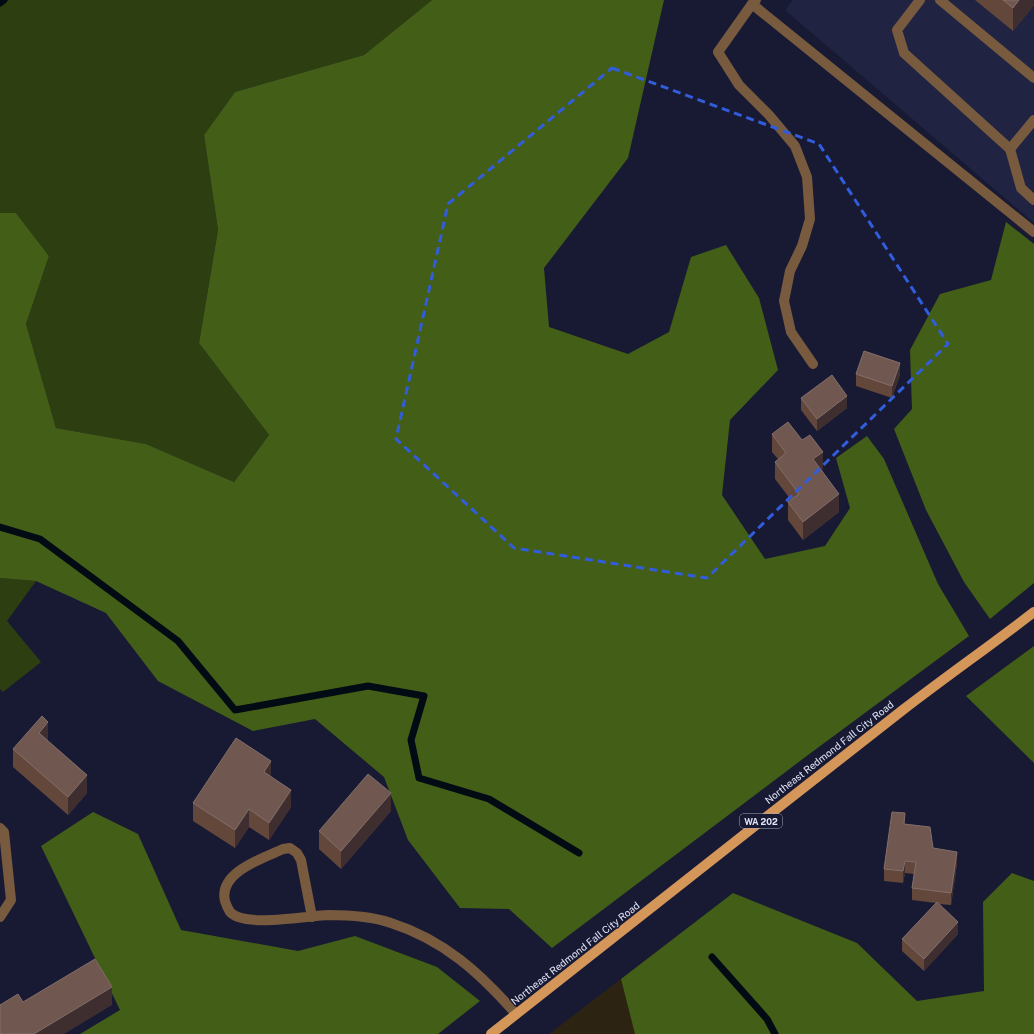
<svg xmlns="http://www.w3.org/2000/svg" width="1034" height="1034" font-family="'Public Sans',sans-serif">
<style>
.commercial{fill:#2c2313}
.built{fill:#202342}
.green{fill:#2d3f11}
.forest{fill:#435e17}
.lines{fill:none;stroke-linecap:round;stroke-linejoin:round}
.stream{stroke:#020a13;stroke-width:7}
.minor{stroke:#785a3e;stroke-width:10}
.major{stroke:#d49659;stroke-width:10}
.wall{fill:#63473b}
.shaded-wall{fill:#3f2e30}
.building{fill:#705850;stroke:#826e6a}
.marked{fill:none;stroke:#315ddb;stroke-width:3;stroke-dasharray:8 5;stroke-linejoin:round}
.labels{text-anchor:middle;dominant-baseline:central;stroke-width:3;stroke-linejoin:round;paint-order:stroke}
.shield{fill:#181a34;stroke:#a6a9bd;stroke-width:1}
.shield-label{font-size:9px;font-weight:bold;fill:#e3e6f8}
.street-label{font-size:10px;fill:#e3e6f8;stroke:#181a34}
</style>
<rect width="100%" height="100%" fill="#181a34"/>
<path class="commercial" d="M621,979L685,1034H549Z"/>
<path class="built" d="M793,0H1034V223L785,10Z"/>
<g class="green">
<path d="M0,0H432L364,55L235,92L204,135L218,230L199,343L269,435L234,482L146,444L56,428L26,324L49,256L16,213H0Z"/>
<path d="M0,578L36,581L7,621L41,662L3,692L0,689Z"/>
</g>
<g class="forest">
<path d="M432,0H664L628,158L544,268L549,327L628,354L669,332L691,257L726,245L759,298L778,370L730,420L722,495L765,559L825,546L850,508L836,458L867,436L884,459L938,584L969,636L808,755L552,948L509,909L460,908L408,840L384,777L315,719L253,731L158,681L106,613L36,581L0,578V213H16L49,256L26,324L56,428L146,444L234,482L269,435L199,343L218,230L204,135L235,92L364,55Z"/>
<path d="M1006,222L1034,244V583L990,619L964,582L926,510L894,429L912,409L910,350L940,294L991,280Z"/>
<path d="M1034,646V763L966,696Z"/>
<path d="M93,812L138,834L181,930L298,951L355,936L437,967L480,1001L438,1034H80L120,1010L41,846Z"/>
<path d="M1012,873L1034,881V1034H635L621,979L733,893L857,943L917,1001L984,991L983,902Z"/>
</g>
<g class="lines">
<g class="stream">
<path d="M0,3L4,0"/>
<path d="M0,527L40,539L178,641L235,710L368,686L424,696L411,740L419,778L489,799L579,853"/>
<path d="M712,957L767,1019L775,1034"/>
</g>
<g class="minor">
<path d="M756,0L752,4L1034,232"/>
<path d="M920,0L897,30L904,53L1010,149"/>
<path d="M940,0L1034,78"/>
<path d="M752,4L718,52L739,85L769,115L795,146L807,177L810,219L802,246L790,271L784,301L791,332L813,364"/>
<path d="M1034,120L1010,149L1021,188L1034,200"/>
<path d="M0,828L4,832L11,900L0,917"/>
<path d="M312,917L301,860L297,853L290,848L283,849C264,858 218,872 225,901C226,904 228,909 230,912C244,928 307,916 328,915C348,915 371,916 391,923C444,940 480,973 516,1014"/>
</g>
<path class="major" d="M491,1034C629,925 766,817 904,709C947,676 991,645 1034,612"/>
</g>
<g class="wall">
<path d="M975,0H1034V5L1013,31Z"/>
<path d="M856,374L900,375L892,398L856,386Z"/>
<path d="M801,398L847,408L817,431L801,410Z"/>
<path d="M772,434L823,470H822L839,512L803,540L788,520V502L791,500L775,479V462L778,459L772,452Z"/>
<path d="M48,740L47,741L87,793L68,815L13,767V749Z"/>
<path d="M271,777L291,807L269,840L249,827L235,848L193,821V803Z"/>
<path d="M391,811L341,869L319,849V831Z"/>
<path d="M905,824L933,848L957,864L951,905L939,904L958,934L924,971L902,951V939L936,903L912,900V888L914,874L905,873L903,883L884,881V869Z"/>
</g>
<g class="shaded-wall">
<path d="M1019,0H1034V5L1013,31V8Z"/>
<path d="M900,363V375L892,398V386Z"/>
<path d="M847,396V408L817,431V419Z"/>
<path d="M823,452V470L813,477V459Z"/>
<path d="M839,494V512L803,540V522Z"/>
<path d="M48,722V740L39,751V733Z"/>
<path d="M271,761V779L264,772Z"/>
<path d="M87,775V793L68,815V797Z"/>
<path d="M291,790V807L269,840V823Z"/>
<path d="M391,793V811L341,869V851Z"/>
<path d="M249,809V827L235,848V830Z"/>
<path d="M957,852V864L951,905V893Z"/>
<path d="M905,861V873L903,883V871Z"/>
<path d="M958,922V934L924,971V959Z"/>
<path d="M112,987V1005L64,1034H34Z"/>
</g>
<g class="building">
<path d="M1003,0H1019L1013,8Z"/>
<path d="M864,351L900,363L892,386L856,374Z"/>
<path d="M832,375L847,396L817,419L801,398Z"/>
<path d="M788,422L802,440L810,435L823,452L813,459L839,494L803,522L788,502L799,494L775,462L786,453L772,434Z"/>
<path d="M42,716L48,722L39,733L87,775L68,797L13,749Z"/>
<path d="M236,738L271,761L264,772L291,790L269,823L249,809L235,830L193,803Z"/>
<path d="M368,774L391,793L341,851L319,831Z"/>
<path d="M892,812L905,813L904,824L930,827L933,848L957,852L951,893L912,888L916,862L905,861L903,871L884,869Z"/>
<path d="M937,902L958,922L924,959L902,939Z"/>
<path d="M95,959L112,987L34,1034H0V1005L18,994L23,1002Z"/>
</g>
<path class="marked" d="M612,68L819,144L948,344L707,578L514,548L396,439L448,204Z"/>
<g class="labels">
<rect class="shield" x="740" y="814" width="42" height="14" rx="3"/>
<g class="shield-label">
<text x="761" y="821">WA 202</text>
</g>
<g class="street-label">
<text transform="translate(829 752) rotate(-38)">Northeast Redmond Fall City Road</text>
<text transform="translate(575 953) rotate(-38)">Northeast Redmond Fall City Road</text>
</g>
</g>
</svg>
